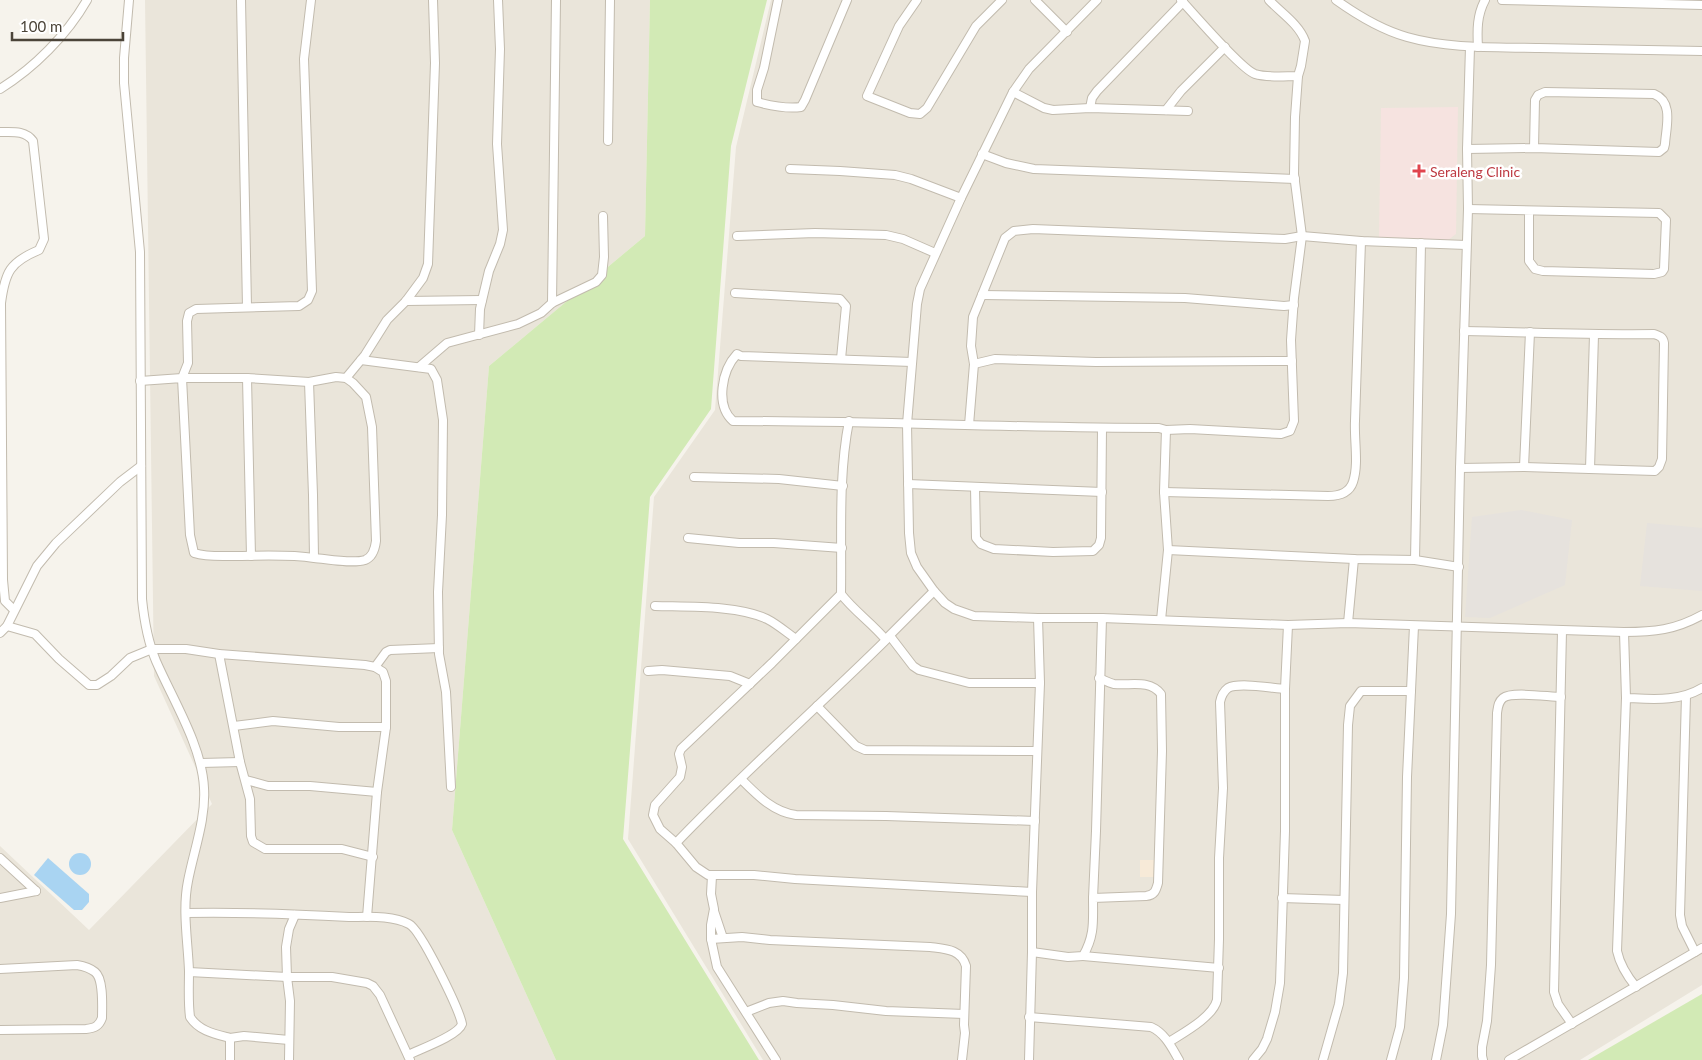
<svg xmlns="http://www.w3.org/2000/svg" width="1702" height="1060" font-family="Lato,sans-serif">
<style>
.residential{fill:#eae5da}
.commercial{fill:#f7ead8}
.industrial{fill:#e6e2dd}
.medical{fill:#f6e3e0}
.green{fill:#d2eab5}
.water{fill:#a9d4f2}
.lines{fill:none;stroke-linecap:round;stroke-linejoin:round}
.street-casing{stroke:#c2bbae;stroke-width:10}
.street{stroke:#fff;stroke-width:8}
.health-dot{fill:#e0444e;stroke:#fff;stroke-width:2}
.labels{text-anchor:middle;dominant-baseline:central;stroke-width:5;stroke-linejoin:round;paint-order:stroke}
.health-label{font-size:14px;fill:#be3a42;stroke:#fff;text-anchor:start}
</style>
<rect width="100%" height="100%" fill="#f6f3ec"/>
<g class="residential">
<path d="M145,0H650L645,236L489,366L452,830L556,1060H0V846L89,930L212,804L154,676Z"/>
<path d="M771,0H1702V985L1580,1060H763L628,839L654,497L715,410L736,147Z"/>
</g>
<rect class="commercial" x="1140" y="860" width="16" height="17"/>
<g class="industrial">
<path d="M1521,510L1572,520L1565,585L1490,618L1465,617L1472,517Z"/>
<path d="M1647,523L1702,528V591L1640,586Z"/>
</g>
<path class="medical" d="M1458,107L1456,234L1447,241L1379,238L1381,108Z"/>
<g class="green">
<path d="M650,0H767L731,146L711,409L650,497L623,839L759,1060H556L452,830L489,366L645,236Z"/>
<path d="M1702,994V1060H1588Z"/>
</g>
<g class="water">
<circle cx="80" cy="864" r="11"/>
<path d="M48,858L89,894V902L82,910H74L34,875Z"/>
</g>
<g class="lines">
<g class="street-casing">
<g id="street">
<path d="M129,0L124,58V83L140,252L142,599C144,619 148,642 156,661C173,700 202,746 204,788C206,819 194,850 188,881C182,910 188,942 189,971C189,987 188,1001 190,1017C199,1031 215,1034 230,1038V1060"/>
<path d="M241,0L247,307"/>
<path d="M778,0L764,68L757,90V102C772,106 786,109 801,107L805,100L847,0"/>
<path d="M917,0L899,26L867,96L910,113L920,114L927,108L976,26L1002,0"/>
<path d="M1035,0L1067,32"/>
<path d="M1097,0L1029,69L1013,92L961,198L920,289L917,304L907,424L909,533L911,553L917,567L934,591L945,603L954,609L974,616L1038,618H1102L1288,625L1348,623L1624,632C1654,632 1675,630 1702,615"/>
<path d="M1181,0C1194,14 1241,69 1255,74C1268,78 1285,76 1298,76L1301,66L1305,41C1299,24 1280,12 1269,0"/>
<path d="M1336,0C1357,15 1382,30 1407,37C1449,49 1495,47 1539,48C1593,49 1648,50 1702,51"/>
<path d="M1502,0L1702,5"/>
<path d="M1478,47C1477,30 1477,15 1485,0"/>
<path d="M0,89C34,68 67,35 87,0"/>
<path d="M1013,92L1044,108L1053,110L1090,108L1188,111"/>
<path d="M1090,108L1092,98L1097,91L1183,2"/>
<path d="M1166,110L1181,91L1225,47"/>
<path d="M0,132C12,132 25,130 33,141L44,239L39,250C10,262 5,272 1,303L3,580L5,601L14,610"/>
<path d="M608,141L610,0"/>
<path d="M1467,149L1534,148L1659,152L1664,148L1665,144C1666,127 1674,102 1654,94L1545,92L1538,95L1535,100L1534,148"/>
<path d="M982,154L1006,163L1034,169L1295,179"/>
<path d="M790,169L840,171L895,175L911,179L961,198"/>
<path d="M1468,209L1659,213L1666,220L1664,269L1662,272L1654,274L1543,271L1535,269L1529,261V211"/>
<path d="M737,236L815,233L886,235L903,239L935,253"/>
<path d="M735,293L840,299L846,306L841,359"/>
<path d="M982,295L1185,298L1284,306L1294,305"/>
<path d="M406,301L482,300"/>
<path d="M552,303L556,0"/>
<path d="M479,335L480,309L489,271L500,244L503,230L497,144L500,49L498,0"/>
<path d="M361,360L431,369L437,380L443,420L442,515L438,592L439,654L446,692L451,787"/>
<path d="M912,362L741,356L737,354C722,370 715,405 733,421C875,421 1017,428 1159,428L1166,430L1164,492L1168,550L1161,620"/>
<path d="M974,364L995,359L1096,362L1292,361"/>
<path d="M419,367L447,343L518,324L541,313L552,303L596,282L602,275L604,257L603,216"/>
<path d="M247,378L251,556"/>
<path d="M346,378L365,355L387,320L406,301L423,278L428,264L435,63L433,0"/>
<path d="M140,381L182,378H247L309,382L336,377L346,378L353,383L366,397L372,427L376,541C375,549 373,557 365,560C352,564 327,559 314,558C287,554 260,556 233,556C219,556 207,557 194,553L190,535L182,378L188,363L187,321L189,313L196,309L299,306L308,300L312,291L304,59L311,0"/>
<path d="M309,382L313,495L314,557"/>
<path d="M849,421C838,477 842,537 841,594L772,663L681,749L679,754L682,767L680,777L655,805L653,815L660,829L676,843L696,867L708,875H754L795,879L1032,892"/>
<path d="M969,425L974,364L971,346L973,317L1005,238L1014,231L1033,229L1285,239L1302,236L1361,241L1466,245"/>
<path d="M1166,430L1190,429L1281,434L1290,431L1294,421L1291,340L1294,298L1302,236L1294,174L1295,117L1298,76"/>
<path d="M1524,467L1530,332"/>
<path d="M1460,468L1524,467L1655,471L1659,467L1662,459L1664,343C1663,337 1660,336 1654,334C1591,335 1528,332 1464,331"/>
<path d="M1590,469L1594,335"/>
<path d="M694,477L779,479L843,486"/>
<path d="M908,484L1102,492"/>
<path d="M975,487L976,538L981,544L994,549L1053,552L1093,551L1099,545L1101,538L1102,428"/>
<path d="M1164,492L1328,496C1338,496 1349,494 1353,482C1359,464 1354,441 1355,421C1357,361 1359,301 1361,241"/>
<path d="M688,538L739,543H774L842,548"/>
<path d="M1168,550L1354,559L1415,560L1459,567"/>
<path d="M1415,560L1421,243"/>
<path d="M655,606C687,607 738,605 767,619C777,624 786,632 796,639"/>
<path d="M1348,623L1354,559"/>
<path d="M7,626L35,634L59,659L89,685H97L111,676L130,658L152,649H186L219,654L365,665L375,667L383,672L386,681V727L377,792L367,917"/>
<path d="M1562,631L1554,992L1558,1004L1572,1024"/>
<path d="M1624,632L1626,698L1617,951C1620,965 1627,976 1636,987"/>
<path d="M0,633L7,626L37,566L56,543L120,482L141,466"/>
<path d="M890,636L913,666L919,670L969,683H1040"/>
<path d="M886,639L934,591"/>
<path d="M219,654L240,762L250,799L251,836L253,842L265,849H342L373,857"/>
<path d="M375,667L386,652L390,650L439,648"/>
<path d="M648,671L662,670L730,676L750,684"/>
<path d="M1686,696L1680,915L1682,926L1695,952"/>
<path d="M1626,698C1652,699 1679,702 1702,688"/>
<path d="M817,706L856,746L865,750L1036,751"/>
<path d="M234,726L273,721L339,727H386"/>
<path d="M201,763L240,762"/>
<path d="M741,779C757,795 773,812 796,815L886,816L1035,821"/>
<path d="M246,780L268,786H310L377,792"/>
<path d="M676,843C743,773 817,708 886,640C872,623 854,611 841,594"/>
<path d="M0,858L36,891"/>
<path d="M712,876L711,894L714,909L711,925V939L717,967L776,1060"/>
<path d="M0,898L36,891"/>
<path d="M1093,898L1096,831L1102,618"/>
<path d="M1282,898L1344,900"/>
<path d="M714,911L723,938"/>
<path d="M186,913C240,912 295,914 349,917C368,917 392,915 409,924C421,930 459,1009 462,1024C458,1036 420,1049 408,1055"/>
<path d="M711,939L742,937L770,940L930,947C945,949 961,949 966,966L964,1025L965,1033L962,1060"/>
<path d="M1032,952L1068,957L1083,956C1095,935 1093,921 1093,898L1146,896C1155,895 1156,890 1158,883L1162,751L1161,694C1149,679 1130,686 1114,684C1109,683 1104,680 1099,678"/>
<path d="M1083,956L1219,968"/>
<path d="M0,969L77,965C83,966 90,968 95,972C104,979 102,1008 102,1018C99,1026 95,1028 86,1029L0,1030"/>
<path d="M189,972L287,977H332L367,983L373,986L380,995L410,1060"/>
<path d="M746,1012L769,1003L783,1001L797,1003L833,1005L886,1011L964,1014"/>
<path d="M1029,1017L1151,1027C1165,1033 1172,1048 1179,1060"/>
<path d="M230,1038L244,1036L289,1040"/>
<path d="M1169,1042C1183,1033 1213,1017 1217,1000L1219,939V858L1223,788L1220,702C1221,697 1224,691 1228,688C1239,682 1271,688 1285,689"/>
<path d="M289,1060L290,1001L287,977L286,947L289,929L295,915"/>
<path d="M1029,1060L1032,952V892L1040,683L1038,618"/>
<path d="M1253,1060L1262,1049L1267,1039L1275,1012L1280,983L1285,831V689L1288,625"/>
<path d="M1323,1060L1339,1004L1343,973L1348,725L1350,706L1361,691H1411"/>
<path d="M1391,1060L1400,1027L1404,978L1407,777L1414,626"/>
<path d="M1436,1060L1443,1025L1451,914L1460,468L1468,209L1467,149L1470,47"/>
<path d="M1483,1060L1482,1056V1047L1487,1021L1491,965L1497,713C1498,707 1498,702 1503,698C1512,691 1549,697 1561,697"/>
<path d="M1509,1060L1702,948"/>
</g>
</g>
<use href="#street" class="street"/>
</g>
<path class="health-dot" d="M1416.5 163.5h5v5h5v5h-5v5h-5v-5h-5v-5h5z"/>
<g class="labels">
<g class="health-label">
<text x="1430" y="171">Seraleng Clinic</text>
</g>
</g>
<path d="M12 32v8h111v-8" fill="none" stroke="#4b4439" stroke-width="2.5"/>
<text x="20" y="32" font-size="15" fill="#4b4439" stroke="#ffffff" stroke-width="4" paint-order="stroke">100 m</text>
</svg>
